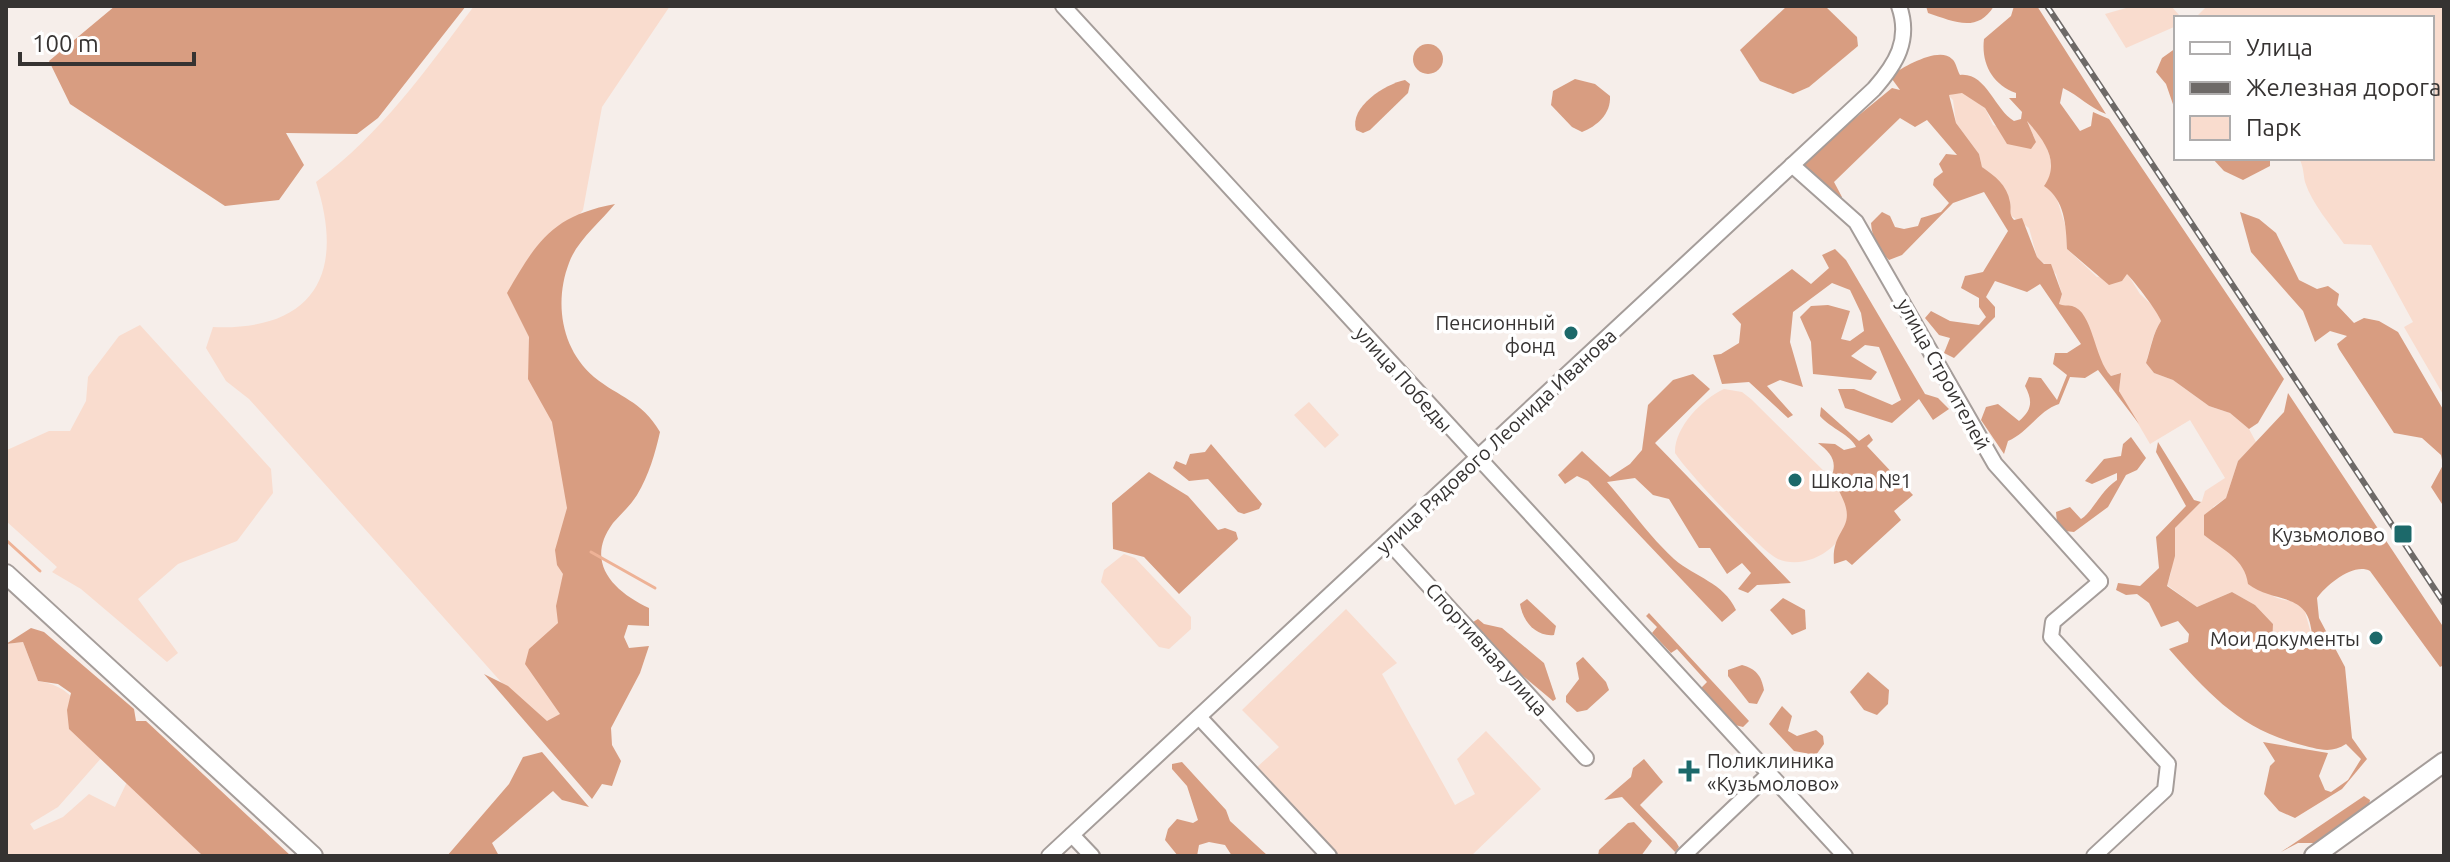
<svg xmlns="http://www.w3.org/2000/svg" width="2450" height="862" font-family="Ubuntu,sans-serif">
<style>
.green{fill:#f9dcce}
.forest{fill:#d89d81}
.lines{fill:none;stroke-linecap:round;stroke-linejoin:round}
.stream{stroke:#eeb296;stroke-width:3}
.minor-casing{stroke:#a59d9a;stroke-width:18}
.major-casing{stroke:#a59d9a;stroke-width:22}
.minor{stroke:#fff;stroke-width:14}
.major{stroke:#fff;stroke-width:18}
.rail-casing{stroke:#6e6a68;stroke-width:6}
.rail{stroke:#fff;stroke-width:3;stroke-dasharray:9;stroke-linecap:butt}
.poi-dot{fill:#1c696a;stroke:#fff;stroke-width:3}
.labels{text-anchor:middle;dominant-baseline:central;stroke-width:7;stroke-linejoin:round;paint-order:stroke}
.poi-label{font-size:20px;fill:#363332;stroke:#fff;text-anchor:end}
.street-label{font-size:20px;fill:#363332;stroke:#fff}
</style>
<rect width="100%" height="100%" fill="#f6eeea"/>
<g class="green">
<path d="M474,6H670L602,107L583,210L549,251L539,308L587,407L559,747L249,399L226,381L206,348L213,327C314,331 346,274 316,182C381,134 426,70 474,6Z"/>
<path d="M2133,6H2171L2179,15L2174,27L2126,48L2105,14Z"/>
<path d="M2207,6H2444V396L2404,327L2413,322L2371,245L2344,244C2331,225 2312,204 2305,182C2303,173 2304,168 2299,158H2432V18H2195Z"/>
<path d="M1962,92L1985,108L1993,125L2036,142L2026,119L2045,142L2052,164L2050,177L2066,228L2067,249L2097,277L2127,273L2140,294L2157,310L2161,321C2153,333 2150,349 2146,363L2154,373L2173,380L2209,406L2230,413L2249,429L2256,442L2238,461L2226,498L2213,507C2228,540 2241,576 2273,596C2282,602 2294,599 2303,605L2312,637L2303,650L2272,647L2273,624L2255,605L2232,592L2197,607L2167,585L2171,573L2175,528L2202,501L2205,491L2225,478L2190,420L2150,444L2119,391L2120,373L2111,376C2090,355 2091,318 2059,304L2062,294L2056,274L2037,257L2029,228L2010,215L2011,205L2004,187L1982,167L1979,154L1956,123L1953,100L1948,95Z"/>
<path d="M140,325L271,469L273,493L237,541L178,564L138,599L178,653L167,662L81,589L52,572L57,567L6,521L7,450L49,431H70L86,401L88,377L119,336Z"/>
<path d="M1724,389L1742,392L1751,399L1831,478C1838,488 1846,498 1848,511C1851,544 1808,572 1778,559C1762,552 1686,471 1675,453C1674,428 1702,399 1724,389Z"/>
<path d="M1309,402L1339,435L1325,448L1294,415Z"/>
<path d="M1124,554L1135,558L1191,617V629L1169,649L1159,647L1101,582L1104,570Z"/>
<path d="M1346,609L1397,663L1382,674L1455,805L1475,794L1457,759L1486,731L1541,789L1471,856H1339L1256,768L1279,747L1242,710Z"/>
<path d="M23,642L38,681C81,687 85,721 103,756L58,807L30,824L34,830L63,817L89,794L115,807L127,782L203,856H6V644Z"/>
</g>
<g class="forest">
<path d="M115,6H466L378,118L357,134L286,133L304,165L279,200L225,206L70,104L49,61Z"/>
<path d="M1787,6H1825L1857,37L1858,46L1809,87L1793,94L1760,81L1740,50Z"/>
<path d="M1926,6H1994C1977,34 1953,21 1928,13Z"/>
<path d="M2014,6H2037L2106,114C2088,107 2080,96 2063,88L2060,103L2080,131L2091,126L2093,112L2109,119L2284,379L2258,423L2249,429L2230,413L2209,406L2173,380L2154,373L2146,363C2151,348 2153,333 2161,321C2158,312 2135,282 2127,274L2122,281L2109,285L2067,249C2066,225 2065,200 2044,186C2061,162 2044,140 2027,121L2036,142L2031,149L2007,144L1985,108L1962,93L1949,95L1956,123L1979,154L1982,167C1995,176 2007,185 2010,202C2012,210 2008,213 2014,220L2022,218L2037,257L2044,264H2051L2062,294L2059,304C2063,306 2067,305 2072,306C2093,311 2094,359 2111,376L2121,373L2119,391L2139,424L2098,370L2085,378L2070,377L2059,404C2039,410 2029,432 2008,441L2004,454L1981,420L1986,407L1998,404L2019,421C2032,410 2033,401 2025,386L2029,377L2041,378L2057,400L2067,375L2053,364L2055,353H2067L2081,344L2040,284L2027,292L1995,281L1986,297L1995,307V317L1954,358L1944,353L1950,338L1939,335L1925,318L1931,311L1950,321L1979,325L1986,317L1979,307V298L1961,288L1965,276L1983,272L2008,231L1984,192L1953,203L1902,255L1889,260C1878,249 1872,238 1871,223L1882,212L1890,216L1895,227L1904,229L1918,226L1921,218L1941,212L1949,203L1933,185L1934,179L1943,172L1939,164L1946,154L1957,155L1927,120L1915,127L1900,118L1834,182L1842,197L1840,200L1804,165V160L1892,88L1900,90L1892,79L1893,74C1904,67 1939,46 1952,59C1956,62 1957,70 1960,75C1986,72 1994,109 2014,121L2021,119L2022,112L2009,98H2016V93C1992,84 1981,63 1984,39L2011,16Z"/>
<circle cx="1428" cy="59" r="15"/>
<path d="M2176,48V113L2166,84L2156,72L2162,58Z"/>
<path d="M1575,79L1595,84L1610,96C1611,114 1597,126 1582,132L1572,127L1551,105L1553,91Z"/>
<path d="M1405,80L1410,84L1408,93L1370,130L1363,133L1356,130C1349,107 1385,84 1405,80Z"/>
<path d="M2212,158H2270V166L2243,180L2224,171Z"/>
<path d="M615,204C601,221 576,242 569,263C554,302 561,349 594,377C620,398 641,400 660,432C655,454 649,475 637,495C630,506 621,514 613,523C584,562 613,591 649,608V626L628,625L624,637L629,648L649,646L640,673L611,728L612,745L621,761L612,786L602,784L592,799L484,674L508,686L547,721L560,714L525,664L529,649L558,623L556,606L563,574L557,565L555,550L567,508L552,422L528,379L529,337L507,293C537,241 552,216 615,204Z"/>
<path d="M2240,212L2259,219L2276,233L2299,280L2317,289L2328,286L2339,294L2337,305L2354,323L2364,318L2379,321L2398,332L2444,411V507L2431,487L2443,465L2441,455L2422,438L2394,433L2339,349L2337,344L2347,336L2330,331L2315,342L2303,311L2251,252Z"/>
<path d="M1835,249L1846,260L1925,394L1938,398L1949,409L1933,420L1919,399L1892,423L1845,408L1838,389H1854L1892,405L1901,400L1879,347L1865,345L1851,356L1877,372L1871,380L1813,374L1811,342L1800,317L1811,306L1828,305L1850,311L1841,339L1850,341L1864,331L1861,313L1850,290L1832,283L1793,312L1790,342L1803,387L1780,380L1767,386L1793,415L1788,418L1749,382L1722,384L1713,355L1721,354L1739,343L1741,324L1732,314L1792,269L1811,284L1829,268L1822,255Z"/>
<path d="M1693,374L1710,389L1655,443L1791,583L1757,585L1748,593L1738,589L1751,573L1742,563L1727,574L1710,548H1699L1669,499L1653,495L1635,478L1607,482C1629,507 1650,537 1674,559C1696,578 1723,582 1736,610L1722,622L1588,481L1577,476L1565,484L1558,475L1582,451L1610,477L1630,464L1642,450L1648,405L1673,380Z"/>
<path d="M2288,393L2444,628V665L2440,667L2370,571C2354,562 2326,585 2317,598L2319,618L2345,667L2352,738L2367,759L2342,789L2295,818L2279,811L2264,794L2270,766L2275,761L2263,742L2328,753L2319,776L2325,790L2331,792L2348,780L2361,759L2346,744C2330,755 2315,748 2298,744C2239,728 2208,693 2169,649L2188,642L2189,634L2178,621L2161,627L2149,603L2137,594L2126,595L2116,590L2118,583L2140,586L2159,568L2156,537L2186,506L2156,452L2158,442L2194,500L2201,502L2175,528V556L2167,586L2197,607L2232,592L2255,605L2273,624L2272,647L2303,650C2311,644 2313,637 2311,628C2306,592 2272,603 2248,584C2245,559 2223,550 2204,535V515L2226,498L2238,461L2284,412Z"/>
<path d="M1821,407L1859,441L1869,434L1873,440L1867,446L1913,495L1894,511L1901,520L1852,565L1846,560L1834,564C1830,522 1867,532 1831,478C1838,461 1831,453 1818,443L1835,444L1844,450L1856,447C1851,435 1830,428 1820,416Z"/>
<path d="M2131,437L2146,458L2137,470L2126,475L2108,507L2074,532L2065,531L2057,523L2056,512L2070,507L2081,519C2093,512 2100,491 2117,480V473L2092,484L2085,481L2104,459L2121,456L2123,444Z"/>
<path d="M1211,444L1262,504L1259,509L1244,514L1238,512L1208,479L1189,481L1173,468L1176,461L1186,465L1190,454L1205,452Z"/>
<path d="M1149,472L1188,496L1218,530L1225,528L1236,532L1238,539L1179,594L1144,557L1113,549L1112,503Z"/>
<path d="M1783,598L1805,610L1806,629L1792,635L1770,610Z"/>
<path d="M1527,599L1556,626L1554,635C1536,637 1523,622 1520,604Z"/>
<path d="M1649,613L1749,721L1743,727L1735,725L1701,688L1707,682L1677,649L1671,653L1652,633L1657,627L1646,616Z"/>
<path d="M1478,619L1484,624L1502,628L1544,663L1556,699L1553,701L1511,666L1473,622Z"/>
<path d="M31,628L44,632L134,709L136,721H146L291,856H203L69,729L67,710L71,693L58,684L38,681L23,642L6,644Z"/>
<path d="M1583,657L1606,682L1609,690L1587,710L1577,712L1566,702V696L1579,679L1576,663Z"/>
<path d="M1742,665C1756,669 1761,675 1764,690L1757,704L1749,703L1728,676V670Z"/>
<path d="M1868,672L1889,690L1888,704L1877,715L1864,710L1850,692Z"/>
<path d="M1782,706L1792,716L1788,731L1797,736L1816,730L1823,736L1824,744L1816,755L1794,751L1769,724Z"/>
<path d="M542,752L589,807L562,800L553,791L492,843L499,856H447L509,784L523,757Z"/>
<path d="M1644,759L1663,782L1640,805L1676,842L1679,847L1675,852L1622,797L1604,800L1631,777L1633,768Z"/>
<path d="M1182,762L1226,810L1230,821L1268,856H1232L1225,845L1209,842L1199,845L1197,856H1178L1165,840L1168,829L1177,819L1193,823L1198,820L1187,786L1172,769V764Z"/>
<path d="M2364,796L2370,800L2369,805L2316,843H2298L2281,852Z"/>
<path d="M1634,822L1652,841L1641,856H1598L1599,850L1628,823Z"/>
</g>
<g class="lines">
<g class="stream">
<path d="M6,540L40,571"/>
<path d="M591,552L655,588"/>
</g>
<g class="minor-casing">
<g id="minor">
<path d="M1063,6L1845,856"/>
<path d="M1792,165L1856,222L1995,464L2100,581"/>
<path d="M1388,541L1586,758"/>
<path d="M1199,717L1329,856"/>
<path d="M1072,835L1092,856"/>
<path d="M1049,856L1874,89C1896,64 1911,40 1899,6"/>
<path d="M1683,856L1769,774"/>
<path d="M2094,856L2165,790L2168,764L2051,637L2053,622L2100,582"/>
</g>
</g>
<g class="major-casing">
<g id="major">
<path d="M6,574L313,856"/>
<path d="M2314,856L2444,762"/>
</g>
</g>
<use href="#minor" class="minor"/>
<use href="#major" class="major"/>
<g class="rail-casing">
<path id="rail" d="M2047,6L2444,603"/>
</g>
<use href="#rail" class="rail"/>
</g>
<g class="poi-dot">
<circle cx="1571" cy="333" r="8"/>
<circle cx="1795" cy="480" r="8"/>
<rect x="2393" y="524" width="20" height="20" rx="4"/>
<circle cx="2376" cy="638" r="8"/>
<path d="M1685 759h8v8h8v8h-8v8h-8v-8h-8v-8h8z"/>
</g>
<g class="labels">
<g class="poi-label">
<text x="1555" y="322">Пенсионный<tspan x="1555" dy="23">фонд</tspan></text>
<text x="1811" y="480" text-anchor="start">Школа №1</text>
<text x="2385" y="534">Кузьмолово</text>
<text x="2360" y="638">Мои документы</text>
<text x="1707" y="760" text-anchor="start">Поликлиника<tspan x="1707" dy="23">«Кузьмолово»</tspan></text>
</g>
<g class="street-label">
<text transform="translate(1944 374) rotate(61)">улица Строителей</text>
<text transform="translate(1404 379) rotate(48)">улица Победы</text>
<text transform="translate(1496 441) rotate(-43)">улица Рядового Леонида Иванова</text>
<text transform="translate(1487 649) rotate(48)">Спортивная улица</text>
</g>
</g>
<rect width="2450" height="862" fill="none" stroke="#363332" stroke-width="16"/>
<rect x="2174" y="16" width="260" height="144" fill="#ffffff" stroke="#afadad" stroke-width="2"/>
<rect x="2190" y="42" width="40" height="12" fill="#ffffff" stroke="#afadad" stroke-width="2"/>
<text x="2246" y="56" font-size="24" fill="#363332">Улица</text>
<rect x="2190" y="82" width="40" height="12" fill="#6e6a68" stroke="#afadad" stroke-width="2"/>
<text x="2246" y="96" font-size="24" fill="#363332">Железная дорога</text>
<rect x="2190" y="116" width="40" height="24" fill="#f9dcce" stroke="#afadad" stroke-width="2"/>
<text x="2246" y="136" font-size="24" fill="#363332">Парк</text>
<path d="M20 52v12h174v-12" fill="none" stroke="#363332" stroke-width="4"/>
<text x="32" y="52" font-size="24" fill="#363332" stroke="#ffffff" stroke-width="6" paint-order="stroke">100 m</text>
</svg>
